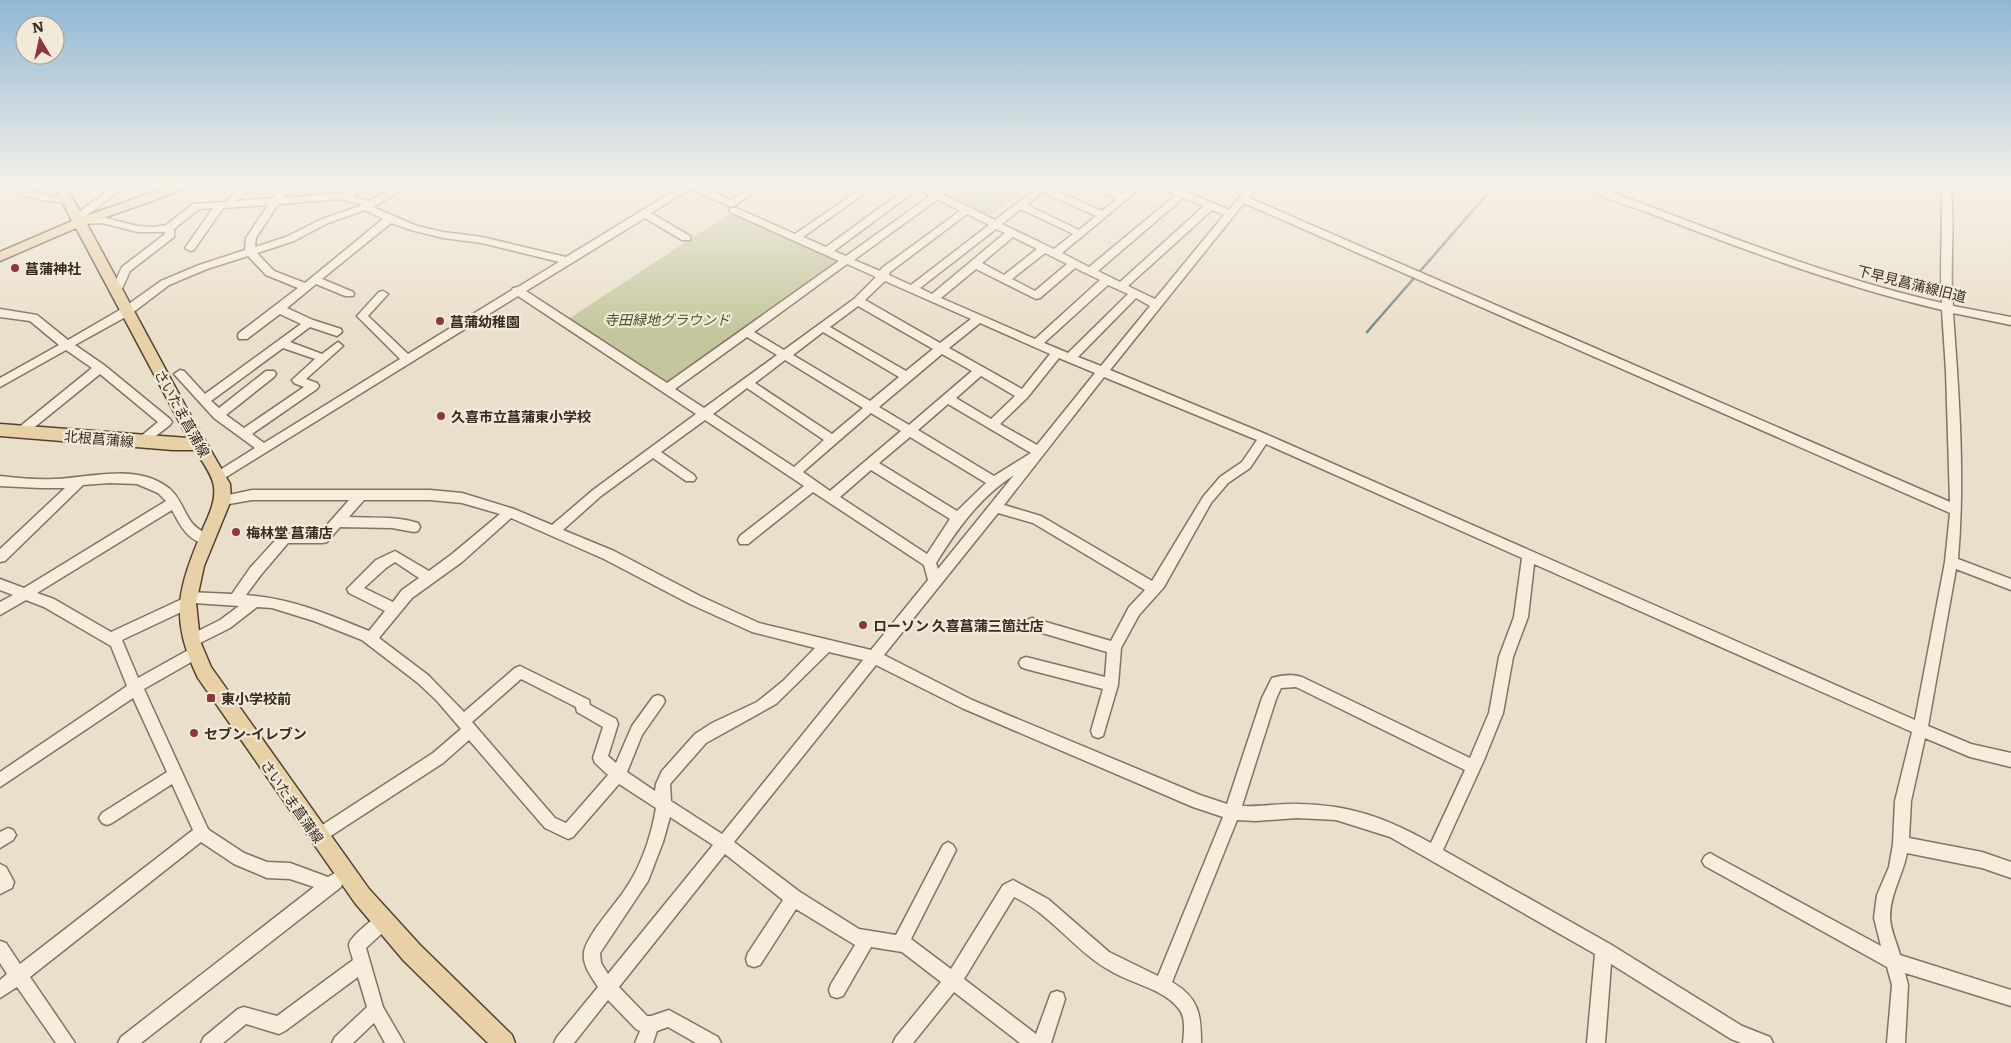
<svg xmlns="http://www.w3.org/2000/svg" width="2011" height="1043" font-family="Literata,'Noto Sans JP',serif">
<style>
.green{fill:#c4c79e}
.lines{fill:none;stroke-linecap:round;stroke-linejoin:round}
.stream{stroke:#718d85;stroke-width:2.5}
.minor-casing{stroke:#857260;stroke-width:3}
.major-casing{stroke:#534133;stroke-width:3}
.minor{fill:#f6eddc;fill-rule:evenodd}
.major{fill:#e8d1a6;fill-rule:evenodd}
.poi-dot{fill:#8d363b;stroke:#f2ead8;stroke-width:2}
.labels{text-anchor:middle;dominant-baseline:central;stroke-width:4.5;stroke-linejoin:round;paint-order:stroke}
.poi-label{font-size:14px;font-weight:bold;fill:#372b22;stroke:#f2ead8;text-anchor:start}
.street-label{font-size:14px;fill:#372b22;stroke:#f2ead8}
.park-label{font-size:14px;font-style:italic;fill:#49512b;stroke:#f2ead8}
</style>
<rect width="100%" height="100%" fill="#eadfca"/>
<g class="green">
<path d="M970,184H999L1020,193L990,216L952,197Z"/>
<path d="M730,213L841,261L667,385L567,320Z"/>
</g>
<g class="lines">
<g class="stream">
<path d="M150,193L177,184"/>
<path d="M1367,332L1496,184"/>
</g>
<g class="minor-casing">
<g id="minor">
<path d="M0,184L56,197L67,196L72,199C60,209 15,192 0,188Z"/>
<path d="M117,184H127L82,219L102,217L137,226L154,227L166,225L193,204L226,202L244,184H254L237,201L272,198L286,184H296L284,198L339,193L345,195L354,184H363L353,197L370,201L401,184H411L410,186L373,207L417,226L443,232L482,237L566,257L682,186L681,184H696V185L731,200L757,184H767L732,207L690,189L651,213L690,236V240H682L645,218L526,291L667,383L839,261L730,212V208H736L795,234L868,184H878L803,237L826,247L910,186V184H923L936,191L947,184H957L944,195L995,220L1043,184H1052L1049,188L1102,211L1117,199L1090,186L1089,184H1100L1123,194L1136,184H1145L1062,253L1089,267L1176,195L1156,186L1155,184H1166L1181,190L1189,184H1198L1189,193L1229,210L1250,184H1259L1249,198L1950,502L1946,371L1942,310C1840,286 1742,249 1644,211C1630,206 1585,192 1577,184H1590C1706,227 1820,275 1942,303C1939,263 1944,224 1941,184H1950C1956,224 1949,265 1953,306L2011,317V325L1953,313C1959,395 1965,477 1958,559L2011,579V590L1956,569L1928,726L1971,744L2011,753V767L1970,757L1925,738L1911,801L1909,838L1982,852L2011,862V878L1982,868L1907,853C1903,875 1890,894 1890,917C1890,929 1897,943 1900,955L2011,990V1006L1905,973L1908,985L1905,1043H1887L1892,985L1887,967L1705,866L1702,861L1705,856L1710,853L1715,856L1881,946L1874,918L1877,895L1889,867L1893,844L1895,801L1912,732L1534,564L1528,617L1513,657L1503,713L1484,760L1443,850L1610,944L1742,1026L1770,1037L1773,1043H1741L1731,1039L1611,964L1605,1043H1587L1595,954L1390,837L1336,820L1297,818L1256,821L1237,820L1172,982C1199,998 1201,1014 1201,1043H1183C1184,1033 1186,1017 1179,1009C1163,988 1131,984 1109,970C1074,950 1051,914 1014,897L964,979L1036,1034L1051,993L1057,991L1063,993L1065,999L1051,1043H1020L954,992L913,1043H893L896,1037L941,982L902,952L871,947L843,996L837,998L831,996L829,990L831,984L855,945L796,909L760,965L754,967L748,965L746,959L748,953L783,900L725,854L619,987L647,1016H651L669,1010L718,1037L721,1043H696L668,1027L657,1031L653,1043H635L640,1031L636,1029L608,1000L574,1043H554L557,1037L598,987C591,976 582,965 584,952C587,935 614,906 624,891C641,867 651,837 656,808L619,784L573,837L568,839L545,828L469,740L443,763L323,841L318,843L313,841L310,836L313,831L433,753L461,729L437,701L418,683L362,640L314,621L272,608L257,607L230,628L196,645L191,647L186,645L184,641L186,637L220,620L239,606L194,603L192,607L122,640L138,678L190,649L195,647L200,649L202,653L200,657L144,689L207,827L209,830L244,853L267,862L290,863L328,877L335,873L341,875L343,881L341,887L336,891L141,1043H118L121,1037L314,887L290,879L267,878L234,864L201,842L30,977L75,1043H56L17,987L0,998V980L7,974L0,963V941L6,943L20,964L193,830L172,784L112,823L107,825L102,823L99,818L102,813L167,772L133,698L0,787V772L127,686L111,646L44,607L26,600L0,615V602L13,595L0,590V579L24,588L166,501L158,493L137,484L109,483L83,485L5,561L0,562V549L65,488H40L0,486V476C18,478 36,480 54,479C91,478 137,462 170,489C181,499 183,511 192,523C198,531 209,533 212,540L210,544L206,545C187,539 181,527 172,510L37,593L54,599L111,632L182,599L183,593L188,592L232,594L250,568L281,534L320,533L349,500H252L223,505L219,503L217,500L219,497L252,490H430L462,493L514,509L552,525L593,490L696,414L518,296L223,479H215L213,476L215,473L255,448L214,418L174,374L180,370L184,371L205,394L301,324L280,314L247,339H239L238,336L239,333L298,288L266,275L248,256L207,269L169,285L131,314L75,345L104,365L170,419L172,422L170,425L144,445L140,446L134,442L158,422L100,374L26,434H18L16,431L18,428L92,368L66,350L0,387V378L59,345L30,321L0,317V309L37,315L68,340L123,308L161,281L199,265L245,250L246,238L268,205L223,208L194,250L190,251L185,248L213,208L199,209L174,229V237L130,271L121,291L116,294L111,291L122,267L165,234V232H137L102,223L79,224V220L73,217L75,215ZM918,189L930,196L846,256L834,251ZM1043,192L1096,216L1079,230L1027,205ZM1183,198L1204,206L1120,282L1098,271ZM339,199L363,205L322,219L286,237L255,247L256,238L278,204ZM938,199L960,211L882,268L880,271L854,260ZM1244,203L1950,513L1945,562L1915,720L1268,435L1110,370ZM1021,209L1073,234L1054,249L1002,224ZM365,210L383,219L305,283L274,271L257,253L294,241L328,223ZM1212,210L1224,215L1155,299L1128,286ZM967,214L989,225L911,285L889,275L890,272ZM391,223L411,230L443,238L482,243L559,262L518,287L513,288L512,290L408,354L368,316L388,294L383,291L379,292L357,316L400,359L264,443L252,434L317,389L319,386L317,383L306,379L343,346L338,342L322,354L290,342L310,327L337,336L342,332L341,329L313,320L287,308L316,284L345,296H353L354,294L353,292L322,279ZM996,229L1005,233L932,294L920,288ZM1013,237L1037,249L1004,275L982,263ZM1045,253L1067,264L1035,291L1012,279ZM847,264L876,277L854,299L784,350L754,332ZM1075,268L1100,280L1035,339L941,298L976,269L1036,299L1040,298ZM885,281L971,319L940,343L865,300ZM1108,285L1128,294L1068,353L1044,343ZM1136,298L1150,306L1101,366L1078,357ZM858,306L933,349L906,371L830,327ZM980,323L1050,354L1022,389L949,348ZM823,332L899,377L870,401L793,355ZM747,337L777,355L704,408L675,389ZM283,348L315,359L292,380L294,383L304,387L244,428L226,415L274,377L276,374L274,371H266L219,408L211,401ZM942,354L972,371L909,425L879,407ZM1059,358L1095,373L1037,445L1000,424L1027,398ZM785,360L863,408L832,434L755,383ZM981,376L1015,396L991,419L956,398ZM1104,377L1257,440L1242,462L1220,477L1203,497L1152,581L1041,516L1004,505ZM747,388L824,440L794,467L713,414ZM948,404L1031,453L994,476L918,430ZM871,413L901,431L830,491L803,472ZM705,420L804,486L740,536L738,540L740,544H748L813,492L924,565L928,580L871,650L759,623L700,596L614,551L563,530L601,496L653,458L686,481H694L696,478L694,475L661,452ZM910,437L986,483L957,511L879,463ZM1266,444L1522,558L1514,617L1499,657L1489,713L1470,758L1302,677C1293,674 1281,675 1272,678L1262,698L1227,804L1200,795L972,700L884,655L998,513L1033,523L1145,590L1129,607L1111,641L1032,618L1027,620L1025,624L1027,628L1032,630L1107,652L1105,677L1026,657L1021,659L1019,663L1021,667L1026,669L1103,689L1091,731L1093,736L1098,738L1103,736L1118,685L1121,648L1139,615L1164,587L1211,503L1228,483L1250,468ZM871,470L950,519L927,554L840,497ZM1014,475L938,569L936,563C958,528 979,498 1014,475ZM364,500H430L462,503L500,514L452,554L429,571L395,551L376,560L347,589L349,593L385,611L369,631C328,614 290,598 246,595L260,576L288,543H323L327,542L340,527L392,528L414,532L418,531L420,527L418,523C396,516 372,518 349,517ZM511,518L604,559L690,604L752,632L815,648L783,681L757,702L712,723L695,734L662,771L656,784L655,791L627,772L642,735L663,705L665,701L663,697L658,695L653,697L632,726L616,763L608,756L618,724L616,719L590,705L589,700L520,666L515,668L464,712L428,675L379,638L412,598L462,562ZM395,562L419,578L402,590L393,602L364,588L386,568ZM829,652L863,660L722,834L671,801L670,784L706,743L776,704ZM876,665L962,708L1193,807L1223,817L1158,976L1109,952L1048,899L1013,880L1003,885L951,969L911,939L956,850L953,845L948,842L943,845L896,935L859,929L800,892L734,842ZM521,679L576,707L577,712L603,727L593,758L595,763L608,775L566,823L555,818L472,722ZM1296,687L1465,770L1431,843C1386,818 1351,805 1299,804C1280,803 1261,807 1242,806L1276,699L1281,688ZM670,817L713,845L608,974L601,963L600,953L648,881L663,842Z"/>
<path d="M8,828L13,830L16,835L13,840L0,848V832Z"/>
<path d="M0,864L6,867L14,882L12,888L0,894Z"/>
<path d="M383,913L389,915L391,921L389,927L366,948L383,1007L404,1043H385L374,1023L353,1043H332L335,1037L367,1007L358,977L285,1031L279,1034L246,1024L223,1043H201L204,1037L238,1009L244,1007L277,1016L353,960C352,955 349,949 349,944C351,936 376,916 383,913Z"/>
</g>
</g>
<g class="major-casing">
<path id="major" d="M53,184H65L83,217L176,184H193L191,187L87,224L188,411L230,484L231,500L204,566L196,603L200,641L211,667L369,889L420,945L512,1035L515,1043H488L404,961L355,903L198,678C169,617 178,590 202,531C208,516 216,503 214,487C213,475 201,460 195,450H173L0,436V424L188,438L76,228L0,261V252L72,221Z"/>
</g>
<use href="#minor" class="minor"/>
<use href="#major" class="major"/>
</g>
<linearGradient id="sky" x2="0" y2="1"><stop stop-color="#8fb8d5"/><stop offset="0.56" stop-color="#f6f1e7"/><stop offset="1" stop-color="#f6f1e7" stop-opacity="0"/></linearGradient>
<rect width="2011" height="330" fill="url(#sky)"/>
<g class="poi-dot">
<circle cx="15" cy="268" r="5"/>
<circle cx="440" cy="321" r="5"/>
<circle cx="441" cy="416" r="5"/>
<circle cx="236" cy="532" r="5"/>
<circle cx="863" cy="625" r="5"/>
<rect x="206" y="693" width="10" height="10" rx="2.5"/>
<circle cx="194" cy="733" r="5"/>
</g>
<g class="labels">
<g class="poi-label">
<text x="25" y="268">菖蒲神社</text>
<text x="450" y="321">菖蒲幼稚園</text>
<text x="451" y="416">久喜市立菖蒲東小学校</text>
<text x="246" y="532">梅林堂 菖蒲店</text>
<text x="873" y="625">ローソン 久喜菖蒲三箇辻店</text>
<text x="221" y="698">東小学校前</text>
<text x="204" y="733">セブン-イレブン</text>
</g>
<g class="street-label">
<text transform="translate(1912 283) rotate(14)">下早見菖蒲線旧道</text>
<text transform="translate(183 413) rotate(61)">さいたま菖蒲線</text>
<text transform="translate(99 438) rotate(5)">北根菖蒲線</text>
<text transform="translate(293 801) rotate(55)">さいたま菖蒲線</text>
</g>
<g class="park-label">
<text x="667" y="319">寺田緑地グラウンド</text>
</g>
</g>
<g transform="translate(40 40) rotate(351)"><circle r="24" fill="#f2ead8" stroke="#a79e8f"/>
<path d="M0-4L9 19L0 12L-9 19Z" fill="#8d363b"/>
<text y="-8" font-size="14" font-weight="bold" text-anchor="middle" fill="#372b22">N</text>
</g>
</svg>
